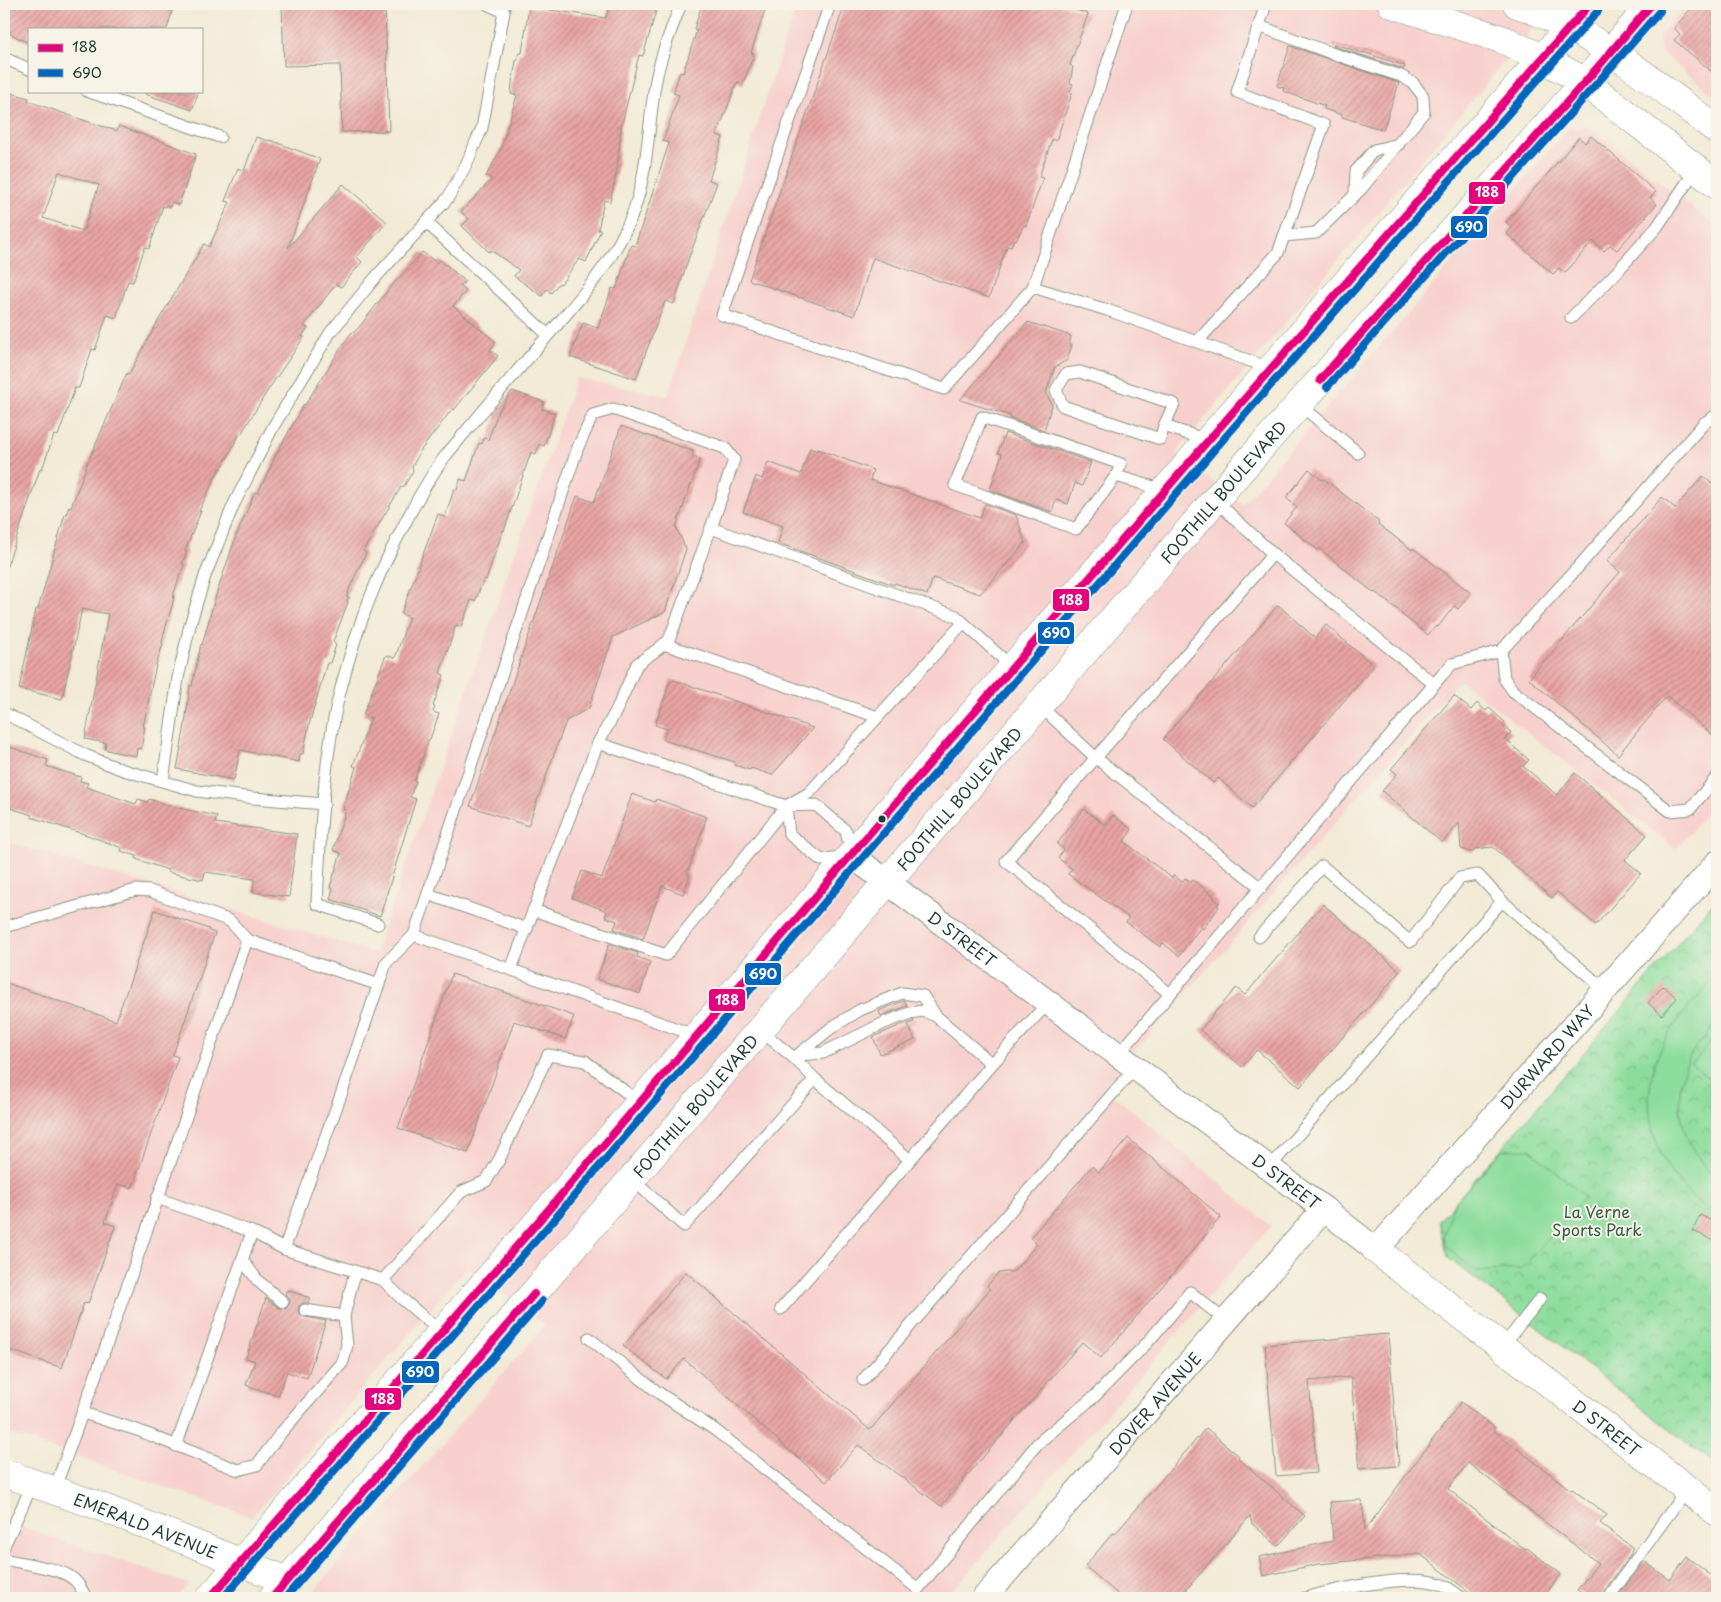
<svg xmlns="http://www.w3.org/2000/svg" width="1721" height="1602" font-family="'Playpen Sans',sans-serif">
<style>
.built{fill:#f7d0cd}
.park{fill:url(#park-crowns);stroke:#568d68}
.pitch{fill:#8cdd9d;stroke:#568d68}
.building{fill:url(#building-hatch);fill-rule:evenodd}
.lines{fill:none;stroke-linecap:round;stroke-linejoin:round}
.lane-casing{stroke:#889484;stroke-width:13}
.street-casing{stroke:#889484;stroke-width:26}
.secondary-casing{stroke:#889484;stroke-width:29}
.primary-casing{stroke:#889484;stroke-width:29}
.lane{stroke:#fff;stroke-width:11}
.street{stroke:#fff;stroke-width:24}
.secondary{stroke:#fff;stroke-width:28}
.primary{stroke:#fff;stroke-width:28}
.bus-1-casing{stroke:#f7f3e8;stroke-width:11}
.bus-2-casing{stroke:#f7f3e8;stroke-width:11}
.bus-1{stroke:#e5007d;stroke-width:8}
.bus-2{stroke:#0065bd;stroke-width:8}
.bus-dot{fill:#1f3d34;stroke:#f7f3e8;stroke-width:2}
.labels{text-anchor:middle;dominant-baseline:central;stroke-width:4;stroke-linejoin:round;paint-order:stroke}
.street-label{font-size:16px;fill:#1f3d34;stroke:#f7f3e8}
.park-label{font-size:16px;fill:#355d49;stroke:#f7f3e8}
.line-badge{stroke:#f7f3e8;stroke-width:2}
.badge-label{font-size:14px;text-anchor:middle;font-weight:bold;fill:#fff}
</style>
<defs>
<pattern id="park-crowns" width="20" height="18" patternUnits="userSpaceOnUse" patternTransform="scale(1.25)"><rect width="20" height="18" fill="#8cdd9d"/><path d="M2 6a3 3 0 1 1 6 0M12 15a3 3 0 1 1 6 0" fill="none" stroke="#72b481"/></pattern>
<pattern id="building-hatch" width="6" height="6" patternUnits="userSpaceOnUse" patternTransform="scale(1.25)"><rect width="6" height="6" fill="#e9a4a3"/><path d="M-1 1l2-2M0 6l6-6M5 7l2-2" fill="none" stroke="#bc8786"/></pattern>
</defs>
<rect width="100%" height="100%" fill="#f7f3e8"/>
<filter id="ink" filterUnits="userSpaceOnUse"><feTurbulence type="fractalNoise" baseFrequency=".02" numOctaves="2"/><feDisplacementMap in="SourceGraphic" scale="10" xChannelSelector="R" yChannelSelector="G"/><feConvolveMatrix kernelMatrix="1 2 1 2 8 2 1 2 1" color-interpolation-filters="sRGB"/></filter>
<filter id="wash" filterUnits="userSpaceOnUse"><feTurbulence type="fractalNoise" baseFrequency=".0096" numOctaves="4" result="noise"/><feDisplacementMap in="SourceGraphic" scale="20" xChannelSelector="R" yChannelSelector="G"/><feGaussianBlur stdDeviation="1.12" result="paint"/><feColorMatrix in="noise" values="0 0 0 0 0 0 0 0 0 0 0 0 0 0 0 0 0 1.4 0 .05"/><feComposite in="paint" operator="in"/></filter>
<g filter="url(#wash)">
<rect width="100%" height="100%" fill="#f2ead5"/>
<g class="built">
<path d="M797,4H1553L1176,453L1242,505L1569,128L1589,127L1717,227V801L1676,849L1460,680L1104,1087L1271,1226L946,1598H308L545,1325L467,1267L252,1517L4,1432V841L375,953L576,378L668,396Z"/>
<path d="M1687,4H1717V98L1661,52L1659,37Z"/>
<path d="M4,1521L189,1584L177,1598H4Z"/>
</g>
<path class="park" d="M1717,898V1466L1448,1258L1439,1221Z"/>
<g class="pitch">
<path d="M1717,975C1717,983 1719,1016 1717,1021C1715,1027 1698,1044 1693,1051C1667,1094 1681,1147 1717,1179V1215C1655,1179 1629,1102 1667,1037C1680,1015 1700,995 1717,975Z"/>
<path d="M1717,1035V1086L1692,1064Z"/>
<path d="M1530,1149L1585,1197L1521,1269L1475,1272L1447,1247L1444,1237L1453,1205L1502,1150Z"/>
</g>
<g id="blocks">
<g class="building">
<path d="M4,4H174L167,29H29V43L4,31Z"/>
<path d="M293,4H385L389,131L342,132L340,65L284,66L282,5Z"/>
<path d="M610,4H658L643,56L639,55L621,127L617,170L610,202L604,200L598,230H601L586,262L579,259L561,284L559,283L551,293L547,289L542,296L514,276L519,270L491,250L489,252L462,226L469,219L461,212L492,179L486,176L501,149L517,95L511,94L512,83L516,61H517L519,53H522L529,7L606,18Z"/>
<path d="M702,4H767L751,53L754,54L743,84L737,82L717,135L723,137L709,180L717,183L709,204L688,260L674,304L665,301L636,379L570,357L583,323L598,328L612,288L616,289L631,245L635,246L669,143L663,141L679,95L673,93L680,72L683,73L697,30L694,29Z"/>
<path d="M845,4H1059L1088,14L1070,65L1073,67L1070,83L1073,84L1070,92L1072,93L1056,141L1052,139L1039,177L1043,178L1026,226L1024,225L1016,240L1014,239L1011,247L1007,246L989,298L873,258L854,316L749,280Z"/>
<path d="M1695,4H1717V76L1674,40L1680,34L1674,28Z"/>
<path d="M1334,44L1363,53V52L1405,66L1404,69L1333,46Z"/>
<path d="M1290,46L1399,83L1383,130L1342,117V115L1324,109L1325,106L1283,91L1284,88L1277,86Z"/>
<path d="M4,91L29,98L28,101L77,118L117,131L119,126L196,154L179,205L172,202L170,207L166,205L165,207L163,206L149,249L145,247L133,282L128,281L116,318L107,315L95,350L92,349L79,388H75L58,436L54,435L42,469H40L6,569L4,568ZM59,172L99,185L83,231L43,218Z"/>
<path d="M146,91H199L192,110L145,94Z"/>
<path d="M1591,136L1656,192L1650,198L1657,204L1617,250L1610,245L1604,251L1593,241L1565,273L1559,268L1553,274L1507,234L1512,228L1506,222L1579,137L1585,143Z"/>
<path d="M256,137L269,141L270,140L320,159L288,248L343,184L387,222L357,257L362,262L341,287L336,284L304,326L308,328L302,336L304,337L268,390L241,434L240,433L221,469L220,468L199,511H201L185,551L187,552L182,563L184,564L174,593L173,602L164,633L162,643L163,644L156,665L143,727H145L141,749L137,748L136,756L111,751L105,749L106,743L85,739L108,614L82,609L62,699L19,689L36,609H38L40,602L65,514L66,515L69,506L71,507L88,462L127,373L129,374L157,323L204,244L209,247L230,202L225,201L238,168L244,171Z"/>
<path d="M422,252L437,263L440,260L465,281L460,286L466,291L453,306L496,342L490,350L498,356L454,410L453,408L421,450L412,467L413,471L404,486L401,487L363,551L366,553L350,587L347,597H349L347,601L348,602L333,642L336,645L330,663H327L309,725L303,754H300L299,762L240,750L234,780L177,769L185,725L190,685L192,686L201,644L202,645L216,595L235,539L255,492L258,493L277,453L304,404L305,405L344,343L352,332L353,333L360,326L388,290Z"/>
<path d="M1028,322L1071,336L1069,345H1072L1067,360L1055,367L1046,393L1052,405L1044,430L1010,418L1011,416L960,400Z"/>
<path d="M512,391L544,402L542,409L555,413L544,446L539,444L536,454L531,452L504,531L503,530L486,580L484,579L475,601L471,600L461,627L456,625L440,673L444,675L433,706L435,707L433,712L439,714L430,739H429L414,781H416L410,797L416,799L380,916L330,899L333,889L330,887L341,853L333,850L346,810L343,809L356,767L353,766L371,718L363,715L386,655L395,658L409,617L401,614L438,514L445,517L454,489L457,490L460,479L466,481L479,443L482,444L484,438L488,440L498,412Z"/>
<path d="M621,426L693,451L692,456L700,459L676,527L686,549L665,612L613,637L589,708L566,721L528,826L470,806L577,496L594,502Z"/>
<path d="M1005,433L1091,462L1082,486L1075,483L1068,504L1056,500L1052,512L990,490L1002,454L998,453Z"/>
<path d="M810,448L817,451L818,449L873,470L870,480L980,518L985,504L1016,515L1025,543L980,594L933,578L927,595L895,583L894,585L778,543L783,526L743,512L756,476L762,479L768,462L801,474Z"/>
<path d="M1309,469L1322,480L1324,479L1379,522L1378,524L1412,550L1413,548L1471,593L1458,609L1454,606L1438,627L1436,626L1428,635L1401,614L1402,613L1375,592L1374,593L1319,548L1318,550L1284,523L1297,507L1286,498Z"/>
<path d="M1703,476L1717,488V739L1667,696L1618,755L1529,679L1620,572L1607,561L1662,497L1675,508Z"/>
<path d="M1278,605L1315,638L1326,625L1374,666L1252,808L1218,778L1213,783L1163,739Z"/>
<path d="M671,679L813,728L772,775L751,768L750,770L734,765L735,762L663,740L667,729L655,725Z"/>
<path d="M1454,696L1471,710L1477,703L1486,711L1489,708L1505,722L1502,725L1511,732L1505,739L1529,760L1523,766L1557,795L1575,773L1647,835L1625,860L1641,873L1596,925L1557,892L1552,898L1493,847L1475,849L1472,852L1461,849L1459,823L1442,843L1382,791L1397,774L1391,769Z"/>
<path d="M4,745L48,760L46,766L81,777L80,781L88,783L86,787L136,804L138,799L148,802L149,799L174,807L217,816L215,823L297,834L289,897L253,892L254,879L205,872L203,880L167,872L168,870L136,859L137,856L121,851L122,848L87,835L31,817L32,815L4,806Z"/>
<path d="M632,794L655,802L656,799L707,817L687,874L690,875L683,894L662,886L643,939L614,929L617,921L605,917L607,911L572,898L582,871L602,878Z"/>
<path d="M1084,809L1105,825L1113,815L1132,830L1124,841L1134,849L1172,878L1174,875L1182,882L1185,878L1192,882L1193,880L1215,897L1213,898L1219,903L1217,905L1219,907L1203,929L1201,927L1179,956L1163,943L1160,947L1126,922L1129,918L1068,874L1072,869L1058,858L1064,850L1057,844Z"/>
<path d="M1323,904L1400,971L1300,1087L1257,1050L1242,1067L1200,1030L1236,988L1245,995Z"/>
<path d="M155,910L209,929V931L215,933L173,1055L178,1057L132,1188L118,1184L105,1222L115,1226L88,1304L84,1303L62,1368L4,1348V982L116,1021Z"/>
<path d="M609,944L638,953L637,957L650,962L640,994L597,979Z"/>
<path d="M452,974L574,1016L565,1039L514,1021L468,1153L398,1128Z"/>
<path d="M1663,986L1677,998L1662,1015L1648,1003Z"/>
<path d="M903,1001H905L907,1006L881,1016L879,1011Z"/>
<path d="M913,1020L914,1022L908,1024L915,1040L880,1054L873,1037Z"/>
<path d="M1128,1138L1221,1217L1101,1358L1082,1342L941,1506L858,1445L826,1482L684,1359L666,1379L623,1346L686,1272L870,1430L990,1289L987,1286L998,1273L1014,1271L1037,1244L1030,1238L1092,1166L1099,1172Z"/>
<path d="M1700,1215L1717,1223V1242L1693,1231Z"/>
<path d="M287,1290L310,1298L308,1303H303L299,1306L298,1312L301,1316L326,1321L307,1378L287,1372L278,1396L246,1385L255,1361L246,1358L266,1298L279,1308L286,1309L290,1303V1299L285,1294Z"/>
<path d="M1388,1334L1399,1466L1359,1469L1351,1377L1309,1381L1317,1473L1276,1476L1265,1345Z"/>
<path d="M1461,1402L1495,1428L1493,1430L1571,1490L1572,1489L1607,1515L1600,1523L1633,1548L1631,1551L1632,1552L1602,1594L1601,1598H1588L1577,1590L1598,1563L1468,1463L1448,1489L1525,1549L1527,1548L1561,1574L1543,1598H1477L1420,1554L1319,1564L1263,1576L1259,1557L1333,1541L1330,1502L1362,1500L1365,1530Z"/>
<path d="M1206,1428L1239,1456L1238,1458L1305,1516L1278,1546L1252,1524L1250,1516L1179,1598H1122L1085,1566L1113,1533L1115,1534Z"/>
<path d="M1687,1557L1717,1580V1598H1617L1644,1561L1670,1580Z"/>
</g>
</g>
</g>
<g filter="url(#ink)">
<use href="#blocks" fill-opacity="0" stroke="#889484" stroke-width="1"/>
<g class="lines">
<g class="lane-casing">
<g id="lane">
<path d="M830,4L722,315L944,389L1033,287L1127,4"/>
<path d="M1259,26L1331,53L1401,76L1413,83L1423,96L1424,112L1362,188L1316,233L1284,236"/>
<path d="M4,58L29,69"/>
<path d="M87,91L220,137"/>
<path d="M1355,194L1356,171L1374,150L1399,144"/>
<path d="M426,222L548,335"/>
<path d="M1033,287L1107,310L1270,368"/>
<path d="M1571,318L1614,275L1657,227L1696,169"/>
<path d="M1197,342L1278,253L1324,125L1237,92L1266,4"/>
<path d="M1299,404L1358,453"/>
<path d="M982,417L1121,464L1116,476L1076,529L955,485Z"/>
<path d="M1164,426L1160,439L1063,406L1056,390L1066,374L1080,372L1174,404L1164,426L1207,440"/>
<path d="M1116,476L1164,490"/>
<path d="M1215,500L1273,554"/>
<path d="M711,528L956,616L1013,668"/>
<path d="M664,644L878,717"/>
<path d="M1501,651L1504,678L1513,691L1670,811L1690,809L1717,777"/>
<path d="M1039,705L1096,758L1261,888"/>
<path d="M4,713L85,755L123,770L197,791L253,798L324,804"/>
<path d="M598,743L786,806L816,805L846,831L851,855L821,860L789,834L786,806"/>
<path d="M163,781L178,678L190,625L205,576L233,506L273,427L330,333L375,278L448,198L466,165L482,128L504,12L487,4"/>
<path d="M428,894L527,929"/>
<path d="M533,910L666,955L786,806L809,793L963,623"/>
<path d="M378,924L317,904C320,837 323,769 337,704C351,645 372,585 401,531C414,505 429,477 447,454C481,413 516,372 551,332C578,300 607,269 625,231C648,186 647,134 655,85C660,57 671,30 681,4"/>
<path d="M4,927L136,890L150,891L230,921L247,940L379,985"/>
<path d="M414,935L578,447L593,415L613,409L725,448L734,460L711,528L669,640L658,649L637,664L616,711L598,743L511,969"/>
<path d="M1259,937L1322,866L1410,942L1460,878L1478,875L1502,901"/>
<path d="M1170,994L1006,861L1273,554L1434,684"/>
<path d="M798,1055L823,1053L884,1023L910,1013L923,1011L936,1016"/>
<path d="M1118,1055L1442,675L1452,664L1501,651L1580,565L1704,423L1717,415"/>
<path d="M794,1058L831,1028L860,1010L902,993L923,996L936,1016L992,1064"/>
<path d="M815,1079L910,1160L992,1064L1048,1003"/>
<path d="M1269,1168L1502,901L1605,990"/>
<path d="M632,1179L684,1226L815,1079L794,1058L760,1030"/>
<path d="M157,1198L252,1232L284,1249L383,1280L401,1298L442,1333"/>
<path d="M284,1249L341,1095L386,963L414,935L697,1036"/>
<path d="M242,1259L258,1281L283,1302"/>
<path d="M383,1280L461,1192L486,1181L499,1160L548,1055L585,1061L640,1103"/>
<path d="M781,1309L910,1160"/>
<path d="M305,1310L344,1316"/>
<path d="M589,1338L659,1393L715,1430L918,1589L1038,1443L1095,1396L1148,1342L1190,1292L1226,1321"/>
<path d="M1502,1347L1540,1299"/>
<path d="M863,1380L1135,1068"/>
<path d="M83,1413L137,1430L238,1470L257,1465L280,1434L343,1362L347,1345L344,1316L355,1272"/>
<path d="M176,1446L252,1232"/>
<path d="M54,1490C122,1308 183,1123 247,940"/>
<path d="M4,1546L33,1483"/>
<path d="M4,1559C20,1563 57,1568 69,1576C78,1581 82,1590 86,1598"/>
<path d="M1305,1598C1338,1589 1412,1572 1443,1585C1450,1588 1456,1594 1462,1598"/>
<path d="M1608,1598L1687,1489"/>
</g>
</g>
<g class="street-casing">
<g id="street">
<path id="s1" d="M851,855L1324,1209L1376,1250L1717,863"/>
<path id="s2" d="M984,1598L1324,1209"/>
</g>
</g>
<g class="secondary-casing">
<g id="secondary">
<path d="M1392,4L1504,40L1542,58L1585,82L1717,185"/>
<path d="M1517,4C1591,29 1655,83 1717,130"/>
<path id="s3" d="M1376,1250L1717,1512"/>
<path id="s4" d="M4,1473L96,1505L288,1581"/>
</g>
</g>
<g class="primary-casing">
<g id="primary">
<path d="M210,1598L550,1208L851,855L1206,443L1590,4"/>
<path id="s5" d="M272,1598L1239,472L1585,82L1652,4"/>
</g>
</g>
<use href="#lane" class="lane"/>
<use href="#street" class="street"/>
<use href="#secondary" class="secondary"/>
<use href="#primary" class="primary"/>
<g class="bus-1-casing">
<g id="bus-1">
<path d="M1320,380L1585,82L1652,4"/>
<path d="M210,1598L550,1208L851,855L1206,443L1590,4"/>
<path d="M272,1598L534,1294"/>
</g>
</g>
<g class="bus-2-casing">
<g id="bus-2">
<path d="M1327,387L1592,89L1660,11"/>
<path d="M223,1598L558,1215L859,862L1214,450L1598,11"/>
<path d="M285,1598L542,1301"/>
</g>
</g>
<use href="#bus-1" class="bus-1"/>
<use href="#bus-2" class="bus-2"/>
</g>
</g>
<circle class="bus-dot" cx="882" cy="819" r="4.5"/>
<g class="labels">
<g class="street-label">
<text stroke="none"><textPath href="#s5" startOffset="1459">FOOTHILL BOULEVARD</textPath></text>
<text stroke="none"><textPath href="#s5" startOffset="1054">FOOTHILL BOULEVARD</textPath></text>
<text stroke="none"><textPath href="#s1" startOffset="139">D STREET</textPath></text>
<text stroke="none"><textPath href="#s1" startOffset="915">DURWARD WAY</textPath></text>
<text stroke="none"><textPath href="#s5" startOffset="649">FOOTHILL BOULEVARD</textPath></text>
<text stroke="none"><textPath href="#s1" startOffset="544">D STREET</textPath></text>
<text stroke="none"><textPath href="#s2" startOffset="259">DOVER AVENUE</textPath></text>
<text stroke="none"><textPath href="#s3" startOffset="291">D STREET</textPath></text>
<text stroke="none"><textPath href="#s4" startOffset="151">EMERALD AVENUE</textPath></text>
</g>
<g class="park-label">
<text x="1597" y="1211">La Verne<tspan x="1597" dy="18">Sports Park</tspan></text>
</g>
</g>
<g class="line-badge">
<rect x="1468" y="181" width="38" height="24" rx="5" fill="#e5007d"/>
<rect x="1450" y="215" width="38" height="24" rx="5" fill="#0065bd"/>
<rect x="1052" y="588" width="38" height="24" rx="5" fill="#e5007d"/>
<rect x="1037" y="621" width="38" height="24" rx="5" fill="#0065bd"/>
<rect x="744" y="962" width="38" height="24" rx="5" fill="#0065bd"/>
<rect x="708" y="988" width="38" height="24" rx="5" fill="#e5007d"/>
<rect x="401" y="1360" width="39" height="24" rx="5" fill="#0065bd"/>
<rect x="364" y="1387" width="38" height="24" rx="5" fill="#e5007d"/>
</g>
<g class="badge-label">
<text x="1487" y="197">188</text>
<text x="1469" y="232">690</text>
<text x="1071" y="605">188</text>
<text x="1056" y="638">690</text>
<text x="763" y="979">690</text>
<text x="727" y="1005">188</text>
<text x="420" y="1377">690</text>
<text x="383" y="1404">188</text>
</g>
<rect width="1721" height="1602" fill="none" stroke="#f7f3e8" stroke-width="20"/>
<rect x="28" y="28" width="175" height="65" fill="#f7f3e8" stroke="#a1aaa0"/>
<rect x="38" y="44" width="25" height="8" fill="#e5007d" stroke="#a1aaa0"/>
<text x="72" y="52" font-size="15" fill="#1f3d34">188</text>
<rect x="38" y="69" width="25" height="8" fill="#0065bd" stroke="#a1aaa0"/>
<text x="72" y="78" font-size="15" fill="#1f3d34">690</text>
</svg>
